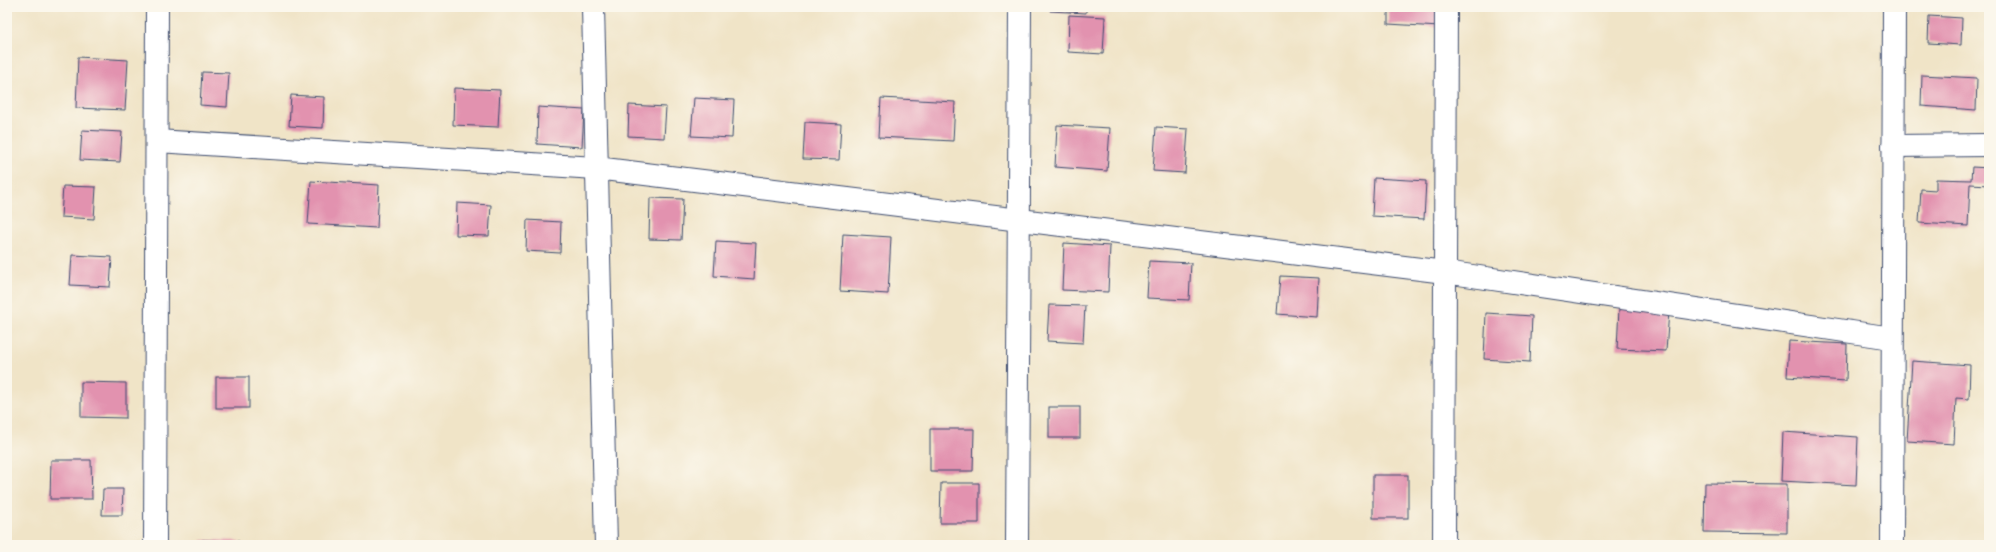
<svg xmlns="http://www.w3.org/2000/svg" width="1996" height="552" font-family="'Old Standard TT',serif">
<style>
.building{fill:#e292af}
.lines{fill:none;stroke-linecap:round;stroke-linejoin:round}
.minor-casing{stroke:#3b4a6e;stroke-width:24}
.minor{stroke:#fff;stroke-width:22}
</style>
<rect width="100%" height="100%" fill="#fbf7ec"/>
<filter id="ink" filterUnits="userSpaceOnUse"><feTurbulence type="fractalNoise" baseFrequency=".025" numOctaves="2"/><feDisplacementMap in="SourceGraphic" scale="8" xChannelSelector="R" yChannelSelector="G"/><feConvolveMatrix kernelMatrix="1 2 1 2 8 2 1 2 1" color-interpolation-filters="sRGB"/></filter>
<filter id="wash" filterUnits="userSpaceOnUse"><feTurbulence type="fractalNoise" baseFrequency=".012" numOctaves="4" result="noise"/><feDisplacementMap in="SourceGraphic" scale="16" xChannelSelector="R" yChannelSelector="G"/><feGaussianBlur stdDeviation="0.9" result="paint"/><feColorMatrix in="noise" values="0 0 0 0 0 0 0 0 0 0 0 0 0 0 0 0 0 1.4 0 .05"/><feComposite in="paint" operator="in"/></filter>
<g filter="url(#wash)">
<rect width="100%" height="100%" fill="#f0e4c7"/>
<g id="blocks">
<g class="building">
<path d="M1050,7H1086V13L1050,11Z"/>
<path d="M1388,7H1440V27L1388,24Z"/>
<path d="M1069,15L1105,17L1103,54L1068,52Z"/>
<path d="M1929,16L1962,18L1961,45L1928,43Z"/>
<path d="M78,57L128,60L125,110L76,108Z"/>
<path d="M202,72L229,73L227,107L200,105Z"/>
<path d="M1922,75L1977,78L1976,110L1921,106Z"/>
<path d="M454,88L500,90L498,127L453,125Z"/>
<path d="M291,95L324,97L323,128L289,126Z"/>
<path d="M694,98L734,100L732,138L691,136Z"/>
<path d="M881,98L955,102L953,141L879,137Z"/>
<path d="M629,105L666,107L664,138L628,136Z"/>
<path d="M538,107L584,110L582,147L537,144Z"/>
<path d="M805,122L841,124L839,160L803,159Z"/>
<path d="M1057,125L1110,128L1107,171L1055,167Z"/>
<path d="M1156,127L1188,129L1185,173L1153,171Z"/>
<path d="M82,130L122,132L120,162L80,160Z"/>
<path d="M1972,167L1989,168V185L1970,184L1968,226L1919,223L1921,189L1936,190V179L1971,180Z"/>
<path d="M1374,178L1426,181L1424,219L1372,216Z"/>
<path d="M311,181L379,185L377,228L308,224Z"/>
<path d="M63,186L96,187L94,219L61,217Z"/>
<path d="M650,198L683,199L681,240L649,239Z"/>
<path d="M457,203L491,205L489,236L456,235Z"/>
<path d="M527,220L561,222L560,253L526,251Z"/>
<path d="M843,234L891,237L888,294L840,291Z"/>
<path d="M716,241L756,243L754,279L714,276Z"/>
<path d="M1064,243L1110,246L1108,292L1062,290Z"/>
<path d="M72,255L112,257L110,287L70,285Z"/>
<path d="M1149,261L1191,263L1189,300L1147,298Z"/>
<path d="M1280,276L1319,278L1317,317L1277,314Z"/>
<path d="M1049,305L1085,306L1083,343L1047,341Z"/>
<path d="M1619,308L1669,311L1666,351L1617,349Z"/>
<path d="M1486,313L1532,316L1530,362L1484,359Z"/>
<path d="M1789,341L1847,344L1846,381L1787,377Z"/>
<path d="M1912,361L1970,365L1969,399L1956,398L1954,444L1907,441Z"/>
<rect x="216" y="377" width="33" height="31"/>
<path d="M81,382L126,383V418L81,417Z"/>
<rect x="1049" y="407" width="31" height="31"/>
<path d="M930,429H974L973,471H930Z"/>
<path d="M1783,432L1858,437L1856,485L1781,481Z"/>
<path d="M51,460H91L92,499H50Z"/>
<rect x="1373" y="475" width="35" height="43"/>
<path d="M941,483H979V523H940Z"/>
<path d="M1705,483L1787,484V533L1704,532Z"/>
<path d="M103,489H123L122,515H102Z"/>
<path d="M202,540L239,541V545H202Z"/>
</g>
</g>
</g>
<g filter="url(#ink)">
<use href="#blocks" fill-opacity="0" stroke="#3b4a6e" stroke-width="1"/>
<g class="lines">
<g class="minor-casing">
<g id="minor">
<path d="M593,7L606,545"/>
<path d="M157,141L596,168L1445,272L1892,338"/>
<path d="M1893,146L1989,145"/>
<path d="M155,545L157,7"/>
<path d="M1017,545L1020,7"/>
<path d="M1444,545L1446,7"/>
<path d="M1892,545L1894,7"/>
</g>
</g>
<use href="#minor" class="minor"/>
</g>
</g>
<rect width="1996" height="552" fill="none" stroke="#fbf7ec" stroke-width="24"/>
</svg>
